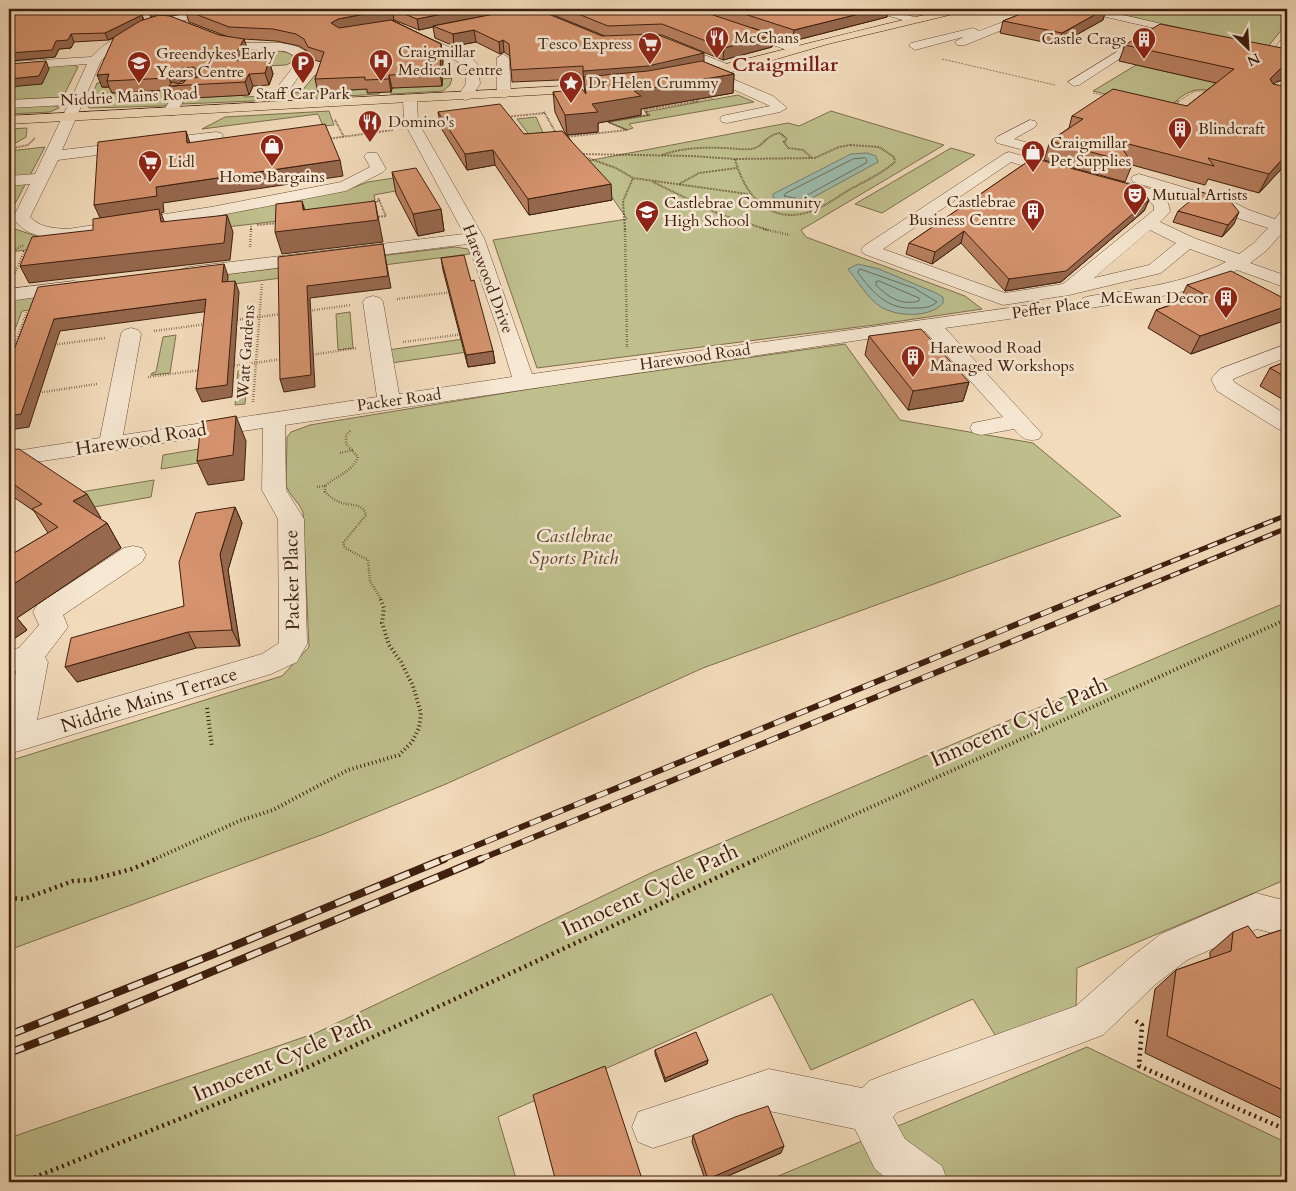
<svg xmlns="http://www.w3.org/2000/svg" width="1296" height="1191" font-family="Cardo,serif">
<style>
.green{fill:#bfbf8d;stroke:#7e6e4d}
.water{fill:#9cbcad;stroke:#767d6d}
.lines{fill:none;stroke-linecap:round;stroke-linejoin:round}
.shore{stroke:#6d6d5d;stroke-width:1}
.minor-casing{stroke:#6b4e39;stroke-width:1}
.major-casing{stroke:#3e1e0d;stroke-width:1}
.path-far4{stroke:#3e1e0d;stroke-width:1;stroke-dasharray:0.5 1;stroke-linecap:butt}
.path-far3{stroke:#3e1e0d;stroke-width:2;stroke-dasharray:0.5 1;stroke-linecap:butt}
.path-far2{stroke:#3e1e0d;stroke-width:2.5;stroke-dasharray:0.5 2;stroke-linecap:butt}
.path-far1{stroke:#3e1e0d;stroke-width:4;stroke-dasharray:1 3;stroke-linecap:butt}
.path{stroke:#3e1e0d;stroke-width:4.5;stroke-dasharray:2 4;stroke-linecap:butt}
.minor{fill:#f7e8d3;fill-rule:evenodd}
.major{fill:#f3dcbc;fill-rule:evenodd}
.rail-far2-casing{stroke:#3e1e0d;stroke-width:5}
.rail-far1-casing{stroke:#3e1e0d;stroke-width:6}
.rail-casing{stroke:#3e1e0d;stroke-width:8}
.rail-far2{stroke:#f7e8d3;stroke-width:3;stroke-dasharray:10;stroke-linecap:butt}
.rail-far1{stroke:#f7e8d3;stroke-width:4.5;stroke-dasharray:12;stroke-linecap:butt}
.rail{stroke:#f7e8d3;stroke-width:5.5;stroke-dasharray:16;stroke-linecap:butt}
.wall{fill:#b87f5f;stroke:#3e1e0d;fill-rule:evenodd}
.shaded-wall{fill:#96684e;stroke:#3e1e0d}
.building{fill:#d6946f;stroke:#3e1e0d}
.labels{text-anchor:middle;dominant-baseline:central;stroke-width:5;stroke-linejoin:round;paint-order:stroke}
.far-poi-label{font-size:16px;fill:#3e1e0d;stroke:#f7e8d3;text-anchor:start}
.far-street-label{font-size:16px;fill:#3e1e0d;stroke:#f7e8d3}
.street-label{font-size:19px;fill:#3e1e0d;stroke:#f7e8d3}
.park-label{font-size:19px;font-style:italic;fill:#5e462d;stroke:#f7e8d3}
.far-district-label{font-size:20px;font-weight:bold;fill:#7a1f14;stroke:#f7e8d3}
.near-street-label{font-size:22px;fill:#3e1e0d;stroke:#f7e8d3}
</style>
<rect width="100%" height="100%" fill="#f3dcbc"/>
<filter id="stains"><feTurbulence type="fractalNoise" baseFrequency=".004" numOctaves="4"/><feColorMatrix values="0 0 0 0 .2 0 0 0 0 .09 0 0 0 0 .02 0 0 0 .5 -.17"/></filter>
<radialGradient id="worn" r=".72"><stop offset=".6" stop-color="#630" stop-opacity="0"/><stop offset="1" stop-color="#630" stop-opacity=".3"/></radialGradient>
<g class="green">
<path d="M1098,9H1287V23L1266,49Z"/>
<path d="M274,51C282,51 294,52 295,61L286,65L266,66Z"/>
<path d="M72,64L78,67L63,97L9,100V69Z"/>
<path d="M1136,65L1222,84L1214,91C1190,86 1184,95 1166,109L1093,91Z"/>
<path d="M324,74L319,92L368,89V93L380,92L379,94L297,99L289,96L290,93L301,92L315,75Z"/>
<path d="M452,78L450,85L443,91L391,94L392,88L441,86L442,79Z"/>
<path d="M105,82L103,87L114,86L112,93L176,90L167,105L162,106L90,108L88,107L97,83Z"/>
<path d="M244,95V97L266,96L253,101L182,104L186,98Z"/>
<path d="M738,95L754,102L629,124L633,128L627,130L608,122L648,115L645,112Z"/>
<path d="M50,105L61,107L50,112L9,114V107Z"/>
<path d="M329,111L334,125L323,126L318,114L202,129L225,117Z"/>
<path d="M831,111L944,145L801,230L806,237L965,296L982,309L874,325L537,368L493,240L627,219L587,161L788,123L799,126Z"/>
<path d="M536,117L544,135L530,136L517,119Z"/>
<path d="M27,128L26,137L9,147V129Z"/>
<path d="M45,147L9,215L15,229L36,236L65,237L344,191L368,182L394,178L422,186L374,195L375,200L331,215L9,252V151Z"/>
<path d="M951,148L975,155L882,213L855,204Z"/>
<path d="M455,247L468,249L470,254L22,311L9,345V300Z"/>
<path d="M350,312L353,348L338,350L336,314Z"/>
<path d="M176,335L170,373L151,375L152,373L156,372L163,337Z"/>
<path d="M484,336L488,349L391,363L388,350Z"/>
<path d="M845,344L900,420L1033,443L1121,516L703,668L446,784L324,834L9,950V761L282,676L309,647L303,512C299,502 290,496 286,486L287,437L291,432L310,425L548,386Z"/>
<path d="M248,369L245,404L235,405L236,397L241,396L242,380L237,381L238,371Z"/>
<path d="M199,449L198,463L161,469L163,455Z"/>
<path d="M154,480L151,497L94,507L75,493Z"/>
<path d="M1287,602V879L1077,968L1076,1010L995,1035L973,999L811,1070L772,994L498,1117L517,1182H9V1138L316,1033L655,871Z"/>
<path d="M1087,1047L1287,1143V1182H764Z"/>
</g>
<g class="water">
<path d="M867,153L876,156L878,162L801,204L786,203L773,197V194L851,154Z"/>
<path d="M858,264L879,269L936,293L943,297V303C930,318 898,317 881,307C868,299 857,280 848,269Z"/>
</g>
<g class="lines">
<g class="shore">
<path d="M865,158L867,160L866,163L800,199L784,196L786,193L853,159Z"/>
<path d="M860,269L914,288L937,302C930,308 923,308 915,308C888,310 873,293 858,273Z"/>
<path d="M879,281L919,298V301C901,306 888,297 876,285V282Z"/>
</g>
<g class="minor-casing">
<g id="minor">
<path d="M210,9H232L227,12C182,21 133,26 101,61L62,150L216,132L221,133L223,136L221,139L58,160L30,217C41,228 53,228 68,229L211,207L341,182L370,167L364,156L367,153H377L386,169L383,172L346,191L211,217L68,239C46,238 26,237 13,218L30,184L9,186V176L35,174L68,105L9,108V100L72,97L87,64L9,70V62L91,57C123,24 168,17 210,9Z"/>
<path d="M674,9H689L801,46L803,49L797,53L793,52L675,11Z"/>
<path d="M871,9H887L917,18L919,20L913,23L872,11Z"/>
<path d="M1079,9H1097L1197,32L1199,34L1193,37L1080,11Z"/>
<path d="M1035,10L1041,13L1039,15L965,45H957L955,42L963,37L915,50L909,46L911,43L973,28L979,31Z"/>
<path d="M409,29L471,57L478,65L480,84L470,99L465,100L458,96L466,84V66L405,34L403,32Z"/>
<path d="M1154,29L1158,30L1160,32L1158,34L1079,85L1074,86L1068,82Z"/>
<path d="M210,32C220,35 230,40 241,42C261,45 294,37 309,55L308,63L285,96H275L273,93L296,63L297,57L285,51L239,49L206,38L204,36L206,34Z"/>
<path d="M1287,35V47L1280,58H1272L1270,55L1272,52L1283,37Z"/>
<path d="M669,41L732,66L734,69L732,72H724L665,48L663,45L665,42Z"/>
<path d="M503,54L509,58L511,94L504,98L497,94V58Z"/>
<path d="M709,69L773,96L787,108L780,112L727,123L722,122L720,119L722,116L770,106L704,76L703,73L704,70Z"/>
<path d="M1287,79V89L1281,94L1287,96V104L1266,99L1264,96C1269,89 1279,81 1287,79Z"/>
<path d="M178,94L185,98L175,115H165L163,112L173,95Z"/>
<path d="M410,95L417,99L418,122L484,238L532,374L1030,305L1037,307L1040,311L1037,315L945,328L1042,434L1039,439C1026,442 1022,438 1014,429L981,435L973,433L970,428L973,423L1003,417L925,331L880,337L875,336L867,339L285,425L286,490L304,519L307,644L297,662L271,674L9,754V705L16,671L9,670V650L19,648L39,625L33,612L37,605L124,548L133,546L142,548L146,555L142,562L63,615L68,627L45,657L48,662L37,720L262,654L279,643L278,519L262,490L263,428L9,466V452L100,438L121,334L124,330L131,328L138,330L141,334L123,435L377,397L363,302L366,298L373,296L380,298L383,302L399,394L512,377L497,327L468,244L189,279L182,277L180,273L182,269L189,267L464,234L404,122L403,99Z"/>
<path d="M1030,120L1035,121L1037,124L1035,127L1014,139L1040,146L1042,149L1040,152L1035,153L997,143L995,140L997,137Z"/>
<path d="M1009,152L1068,169L1071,172L1068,175L1063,177L1011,162L883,249L1005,293L1063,284L1154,210V206L1148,199L1104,187L1102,184L1104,181L1110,179C1129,184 1170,187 1170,212L1160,222L1194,238L1239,254L1254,243L1268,228L1237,218L1221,208L1133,182L1131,179L1133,176L1139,174L1233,202L1249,210L1275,219L1281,211L1287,210V233L1283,232L1266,251L1250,263L1287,276V288L1237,270C1193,295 1139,300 1090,308L1083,306L1080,302L1083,298L1090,296C1136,289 1184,284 1226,262L1190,249L1161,273L1069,295L1003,305L864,254L861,250L864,246L1004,154ZM1150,230L1176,243L1149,265L1094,278Z"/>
<path d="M74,281L81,283L83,287L81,291L9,301V289Z"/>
<path d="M1287,344V357L1233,379L1234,382L1287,415L1286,431L1278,429L1217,391L1211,379L1220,369Z"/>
<path d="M1256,893L1279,899L1287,896V932L1279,935L1257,929L1187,960L1156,984L1103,1035L898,1112L893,1117L905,1139L942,1166L948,1182H891L875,1169L855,1129L769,1111L653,1148L638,1142L632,1127L638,1112L769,1069L862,1088L869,1081L884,1075L1076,1006L1130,958L1161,934Z"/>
</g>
</g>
<g class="major-casing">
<g id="major">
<path d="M949,9H967L966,11L828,44L732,72L686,82L680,78L681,75C771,53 859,30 949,9Z"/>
<path d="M621,83L628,87L626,90L9,124V116Z"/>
</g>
</g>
<g class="path-far4">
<path d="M942,59L1055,85"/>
<path d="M1093,93L1107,96"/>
<path d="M692,102L714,98"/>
<path d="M1177,102L1195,91H1211"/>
</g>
<g class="path-far3">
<path d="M1172,106L1179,101"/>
<path d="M544,112L556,133"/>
<path d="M505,117L545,113"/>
<path d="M335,120L344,137"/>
<path d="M565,137L627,130L608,122L649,115L644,110L699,101"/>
<path d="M327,139L393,130"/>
<path d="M850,145L879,147L894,157L895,162C881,174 865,181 849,190C837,197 826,206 812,211C770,226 745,196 735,159L815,158L839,147Z"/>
<path d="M9,149L28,145L35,138"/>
<path d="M580,154L692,156L735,159"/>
<path d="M662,155C681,148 703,147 723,148C732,148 742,150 751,149C764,147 765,135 780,133L787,139L784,142L788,148L803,150L811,157"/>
<path d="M585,157L616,168L633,178L748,194"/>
<path d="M653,182L719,214L768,230"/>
<path d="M679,184L699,173L737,168"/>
<path d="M374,204L379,200L378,198"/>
<path d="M375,217L386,216L379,200"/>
<path d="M257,225L278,223"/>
<path d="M251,230V226"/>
<path d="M625,230L623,201L633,178"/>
</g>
<g class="path-far2">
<path d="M625,229L627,347"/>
<path d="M763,229L790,235"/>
<path d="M250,247L251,229"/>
<path d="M9,252L24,245"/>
<path d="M15,273L24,252L29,251"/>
<path d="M397,299L452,292"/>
<path d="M307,311L351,305"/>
<path d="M235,320L281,314"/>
<path d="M154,331L207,324"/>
<path d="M403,342L464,334"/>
<path d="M52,345L105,338"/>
<path d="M9,351L16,350"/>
<path d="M311,355L357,348"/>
<path d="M9,360L27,312"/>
<path d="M232,366L283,359"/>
<path d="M148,377L201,370"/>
<path d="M37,393L97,384"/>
<path d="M253,402L262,283"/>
<path d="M350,431L346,435V444L358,457C352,472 336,476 325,486V492C330,497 336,501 342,503C352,506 363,503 366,515L343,543L345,548L368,560L370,581L381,599"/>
<path d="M340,453L353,450"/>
<path d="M317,487L325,486"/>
</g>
<g class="path-far1">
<path d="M207,708L212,747"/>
<path d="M153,860L239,821L273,810L348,770L399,755L412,742L419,728L421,713L413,686L401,662L389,645L382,623L384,608L380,598"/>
<path d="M754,860L1287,619"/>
</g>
<g class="path">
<path d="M9,898L24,899L73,881L90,880L132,869L156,859"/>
<path d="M1136,1021L1142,1025L1139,1066L1287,1130"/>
<path d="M23,1182L306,1068L757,859"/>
</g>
<use href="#minor" class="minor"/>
<use href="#major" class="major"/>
<g class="rail-far2-casing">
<g id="rail-far2">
<path d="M1078,599L1287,515"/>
<path d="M1115,599L1287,528"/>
</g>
</g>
<g class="rail-far1-casing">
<g id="rail-far1">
<path d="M441,860L1081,598"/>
<path d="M478,860L1118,598"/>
</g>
</g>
<g class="rail-casing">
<g id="rail">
<path d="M9,1035L214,954L444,859"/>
<path d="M9,1053L106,1016L481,859"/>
</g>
</g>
<use href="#rail-far2" class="rail-far2"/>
<use href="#rail-far1" class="rail-far1"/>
<use href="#rail" class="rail"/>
</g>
<g class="wall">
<path d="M9,9L142,15L144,20L151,18L148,9H536L602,36H605L539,9H889L887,17L793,41L752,28L773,35L772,47L723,60L662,35H659L704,62L734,74L733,93L641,109V115L598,123V132L567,135L612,200L529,215L495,165L467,170L441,128L438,112L524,134L566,135L555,112L553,92L585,93L583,79L512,82L510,56L504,52L500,54L476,42L454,46L435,38L433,27L419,30L394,20H392L441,44L443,55L442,86L392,88L391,92L367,93V89L318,92L315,79L321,62L311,59L307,51L299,46L276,41L244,39L248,51L242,61H269L273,74L269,85L253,86L249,95L174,99L171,90L112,93L109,87H102L114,38L108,40L74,42L71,48L59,49L55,57L9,61ZM186,13L189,22L226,36L219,35L169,16ZM181,81H186L183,83L178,84Z"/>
<path d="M131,9H138L139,11Z"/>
<path d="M892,9H928L906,13Z"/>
<path d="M1033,9H1106L1103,20L1058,45L1000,33L1003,21Z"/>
<path d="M1125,45L1287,49V78L1276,82L1274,84L1287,163L1259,193L1208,179L1205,185L1132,165L1125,182L1044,160L1050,141L1069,128L1072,116L1187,106L1216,83L1119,61Z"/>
<path d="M1033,158L1149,200L1144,211L1061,282L1005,291L961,243L932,264L906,254L909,243Z"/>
<path d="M392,172L441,209L444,231L418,236L396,194Z"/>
<path d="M1178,211L1234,224L1222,237L1173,222Z"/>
<path d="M441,258L471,281L493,351L495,363L468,367L443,270Z"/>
<path d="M1187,285L1287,300V314L1283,321L1191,354L1148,328L1156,310L1179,302Z"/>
<path d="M869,336L969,382L963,401L908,410L865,355Z"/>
<path d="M1287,361V402L1260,386L1270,368Z"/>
<path d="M9,450L101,518L100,519L107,523L121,548L17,618L27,630L9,642V556L48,533L34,511L9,494Z"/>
<path d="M235,507L242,523L228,570L240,646L196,648L77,682L184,606Z"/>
<path d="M1287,928V1121L1145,1053L1155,989L1176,970L1210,958V952L1233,932L1257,938Z"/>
<path d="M655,1050L708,1060L707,1064L665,1082L655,1054Z"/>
<path d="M693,1135L781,1153L714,1182H706L692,1142Z"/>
</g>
<g class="shaded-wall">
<path d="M148,9H203L185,10L186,13L152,20Z"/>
<path d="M392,9L394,20L341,30L331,23L338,19Z"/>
<path d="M467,9H520L433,26V27L419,30L417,19Z"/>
<path d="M879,9H889L887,17L793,41L794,30Z"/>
<path d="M907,9H928L906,13Z"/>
<path d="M1105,9H1106L1103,20L1058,45L1062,33Z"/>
<path d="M142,15L144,23L108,40L105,33Z"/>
<path d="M474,30L476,42L454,46L453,34Z"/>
<path d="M71,34L74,42L71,48L59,49L55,57L9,61V53L56,41Z"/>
<path d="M773,35L772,47L723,60L724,48Z"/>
<path d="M244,39L248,51L238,67L235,55Z"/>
<path d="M503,40L504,52L500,54L499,42Z"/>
<path d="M441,44L443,55L442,86L440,73Z"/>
<path d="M704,53V66L584,84L583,71Z"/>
<path d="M46,61L49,69L42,84L9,87V79Z"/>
<path d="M269,61L273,74L269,85L265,73Z"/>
<path d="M1287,64V78L1276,82L1262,96L1270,79L1284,65Z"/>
<path d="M193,67L197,79L181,81L177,86H172L169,78L177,69Z"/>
<path d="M109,74L107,81L109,87H102L97,75Z"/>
<path d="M249,74L253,86L249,95L245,82Z"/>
<path d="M734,74L733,93L641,109V115L598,123V132L567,135L565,115L592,104L634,91Z"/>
<path d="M389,75L392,88L391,92L389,79Z"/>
<path d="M186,131L191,146L187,143Z"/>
<path d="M493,150L495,165L467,170L465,154Z"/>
<path d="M1287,154V163L1259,193L1269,174Z"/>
<path d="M340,160L343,176L163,203L164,212L161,213L166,226L102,222L94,205L156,187Z"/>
<path d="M611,184L612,200L529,215L528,199Z"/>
<path d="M1149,200L1144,211L1061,282L1005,291L1009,279Z"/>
<path d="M302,201L309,223L375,201L383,242L282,254L275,232L303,210Z"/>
<path d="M441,209L444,231L418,236L413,214Z"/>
<path d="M1239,212L1234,224L1222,237L1228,225Z"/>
<path d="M227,215L233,232L230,260L29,283L20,266Z"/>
<path d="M964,231L961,243L932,264L935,252Z"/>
<path d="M383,244L391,288L310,298L315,387L284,392L280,379L307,286Z"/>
<path d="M224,264L228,276L227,294L222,282Z"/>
<path d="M235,281L239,292L232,397L202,402L196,389Z"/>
<path d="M206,299L210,311L60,331L29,427L9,430V416L54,319Z"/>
<path d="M1287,306V314L1283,321L1191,354L1200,336Z"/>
<path d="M493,351L495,363L468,367L466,355Z"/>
<path d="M969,382L963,401L908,410L913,391Z"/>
<path d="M236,416L246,441L244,480L208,485L197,461Z"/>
<path d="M87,494L101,518L88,526L73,501Z"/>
<path d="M235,507L242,523L228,570L240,646L232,630L220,554Z"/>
<path d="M107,523L121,548L17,618L27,630L9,642V587Z"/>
<path d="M188,632L196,648L77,682L65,667Z"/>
<path d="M708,1060L707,1064L665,1082V1078Z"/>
<path d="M784,1146L781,1153L714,1182H708V1179Z"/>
</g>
<g class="building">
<path d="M9,9H118L142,15L105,33L71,34L68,40L56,41L52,50L9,53Z"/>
<path d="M193,9H297L299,10L303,9H467L417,19L392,9L338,19L331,23L339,28L391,20L441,44L440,73L389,75V79L365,80V77L315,79L324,52L308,47L304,39L296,34L273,29L229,27L185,10Z"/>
<path d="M520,9H536L602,36L656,34L704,53L648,66L583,71V66L511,70L509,44L503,40L499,42L474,30L453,34L433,26Z"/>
<path d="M566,9H695L773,35L724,48L662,24L608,26Z"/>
<path d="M729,9H879L794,30Z"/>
<path d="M1033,9H1105L1062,33L1003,21Z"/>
<path d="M159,15L170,16L219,35L244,39L235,55L238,61H269L265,73L249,74L245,82L169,86L172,82L178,84L183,83L187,79L200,77L202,72L193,67L177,69L169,78L107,81L109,74L97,75L114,37L140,21Z"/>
<path d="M1160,24L1287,49V64L1284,65L1270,79L1273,84L1287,87V154L1269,174L1208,158L1214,166L1117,141L1132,163L1050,141L1083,119L1072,116L1113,89L1187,106L1234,69L1125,45Z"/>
<path d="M46,61L39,76L9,79V64Z"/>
<path d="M702,61L734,74L634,91L641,96L592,104L598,112L565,115L553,92L582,89L586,94L584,77L648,71Z"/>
<path d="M500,104L524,134L562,131L611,184L528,199L493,150L465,154L438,112Z"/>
<path d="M325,124L340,160L156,187L157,196L94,205L98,142L186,131L187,143Z"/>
<path d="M1033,158L1140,187L1149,200L1066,271L1009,279L964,231L935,252L909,243Z"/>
<path d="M416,168L441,209L413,214L392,172Z"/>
<path d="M1201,192L1225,199L1231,202L1239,212L1228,225L1178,211Z"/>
<path d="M302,201L303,210L375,201L378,220L275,232L276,204Z"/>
<path d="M159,209L161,222L227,215L224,243L20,266L32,237L93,230V219Z"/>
<path d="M383,244L388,276L307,286L311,375L280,379L278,257Z"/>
<path d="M464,255L471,281L474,280L493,351L466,355L441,258Z"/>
<path d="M224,264L222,282L235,281L227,385L196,389L206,299L54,319L21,414L9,416V363L38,287Z"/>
<path d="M1231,271L1287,300V306L1200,336L1156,310L1204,294L1187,285Z"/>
<path d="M921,329L969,382L913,391L869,336Z"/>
<path d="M1287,361V378L1270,368Z"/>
<path d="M236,416L233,455L197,461L201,422Z"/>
<path d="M19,449L87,494L73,501L107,523L9,587V556L58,527L32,509L42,504L9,481V450Z"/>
<path d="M235,507L220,554L232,630L188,632L65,667L71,638L184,606L179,562L196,513Z"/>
<path d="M1248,926L1257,938L1287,928V1092L1167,1036L1176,970L1231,951L1233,932Z"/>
<path d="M696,1032L708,1060L665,1078L655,1050Z"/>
<path d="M605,1066L643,1182H556L533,1095Z"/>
<path d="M768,1106L784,1146L708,1179L693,1135L735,1117Z"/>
</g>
<defs>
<g id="restaurant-pin" transform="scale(1.25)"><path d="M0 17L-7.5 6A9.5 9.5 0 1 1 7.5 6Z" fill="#8f2418" stroke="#f7e8d3"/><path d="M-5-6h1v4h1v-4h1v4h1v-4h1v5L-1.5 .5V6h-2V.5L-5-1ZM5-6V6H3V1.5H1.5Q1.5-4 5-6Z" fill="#fff"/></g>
<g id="building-pin" transform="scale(1.25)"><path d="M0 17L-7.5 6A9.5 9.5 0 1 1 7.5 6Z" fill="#8f2418" stroke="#f7e8d3"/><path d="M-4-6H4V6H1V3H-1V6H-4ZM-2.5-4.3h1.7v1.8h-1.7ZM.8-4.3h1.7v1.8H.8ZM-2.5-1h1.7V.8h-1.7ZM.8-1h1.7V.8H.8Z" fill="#fff"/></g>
<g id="supermarket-pin" transform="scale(1.25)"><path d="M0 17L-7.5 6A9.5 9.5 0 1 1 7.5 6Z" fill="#8f2418" stroke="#f7e8d3"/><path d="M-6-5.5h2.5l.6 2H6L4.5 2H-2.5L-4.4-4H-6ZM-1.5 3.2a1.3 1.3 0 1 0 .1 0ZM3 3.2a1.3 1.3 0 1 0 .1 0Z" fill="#fff"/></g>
<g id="hospital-pin" transform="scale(1.25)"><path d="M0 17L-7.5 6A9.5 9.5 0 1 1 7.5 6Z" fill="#8f2418" stroke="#f7e8d3"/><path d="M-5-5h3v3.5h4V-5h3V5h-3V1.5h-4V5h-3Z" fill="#fff"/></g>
<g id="school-pin" transform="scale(1.25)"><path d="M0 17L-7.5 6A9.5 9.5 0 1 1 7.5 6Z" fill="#8f2418" stroke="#f7e8d3"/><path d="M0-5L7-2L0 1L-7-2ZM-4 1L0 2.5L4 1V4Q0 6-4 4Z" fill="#fff"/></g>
<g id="parking-pin" transform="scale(1.25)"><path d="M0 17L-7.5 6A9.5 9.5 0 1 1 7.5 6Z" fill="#8f2418" stroke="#f7e8d3"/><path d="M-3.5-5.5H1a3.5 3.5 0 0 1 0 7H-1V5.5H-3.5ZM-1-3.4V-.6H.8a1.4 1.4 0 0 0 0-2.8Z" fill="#fff"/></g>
<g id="sight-pin" transform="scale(1.25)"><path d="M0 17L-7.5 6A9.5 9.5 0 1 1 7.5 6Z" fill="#8f2418" stroke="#f7e8d3"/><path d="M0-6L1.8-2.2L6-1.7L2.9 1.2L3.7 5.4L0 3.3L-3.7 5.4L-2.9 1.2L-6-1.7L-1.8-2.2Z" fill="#fff"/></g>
<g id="shop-pin" transform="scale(1.25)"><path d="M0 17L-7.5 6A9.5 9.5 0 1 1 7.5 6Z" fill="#8f2418" stroke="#f7e8d3"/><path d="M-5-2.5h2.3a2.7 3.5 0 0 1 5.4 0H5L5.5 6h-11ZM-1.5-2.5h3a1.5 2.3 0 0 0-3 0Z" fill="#fff"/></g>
<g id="theatre-pin" transform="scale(1.25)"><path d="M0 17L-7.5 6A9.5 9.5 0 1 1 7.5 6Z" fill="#8f2418" stroke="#f7e8d3"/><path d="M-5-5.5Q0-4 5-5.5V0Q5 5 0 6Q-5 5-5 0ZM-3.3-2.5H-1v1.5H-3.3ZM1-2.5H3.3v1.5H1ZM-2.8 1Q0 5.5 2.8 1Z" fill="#fff"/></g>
</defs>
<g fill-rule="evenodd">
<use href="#restaurant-pin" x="717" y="38"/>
<use href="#building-pin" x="1144" y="39"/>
<use href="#supermarket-pin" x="650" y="44"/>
<use href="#hospital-pin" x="381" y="61"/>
<use href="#school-pin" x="139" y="63"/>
<use href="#parking-pin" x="303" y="63"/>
<use href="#sight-pin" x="571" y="83"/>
<use href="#restaurant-pin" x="370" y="122"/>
<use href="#building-pin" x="1180" y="129"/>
<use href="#shop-pin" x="272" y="146"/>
<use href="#shop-pin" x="1033" y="152"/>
<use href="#supermarket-pin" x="150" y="162"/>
<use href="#theatre-pin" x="1135" y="195"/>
<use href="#building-pin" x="1033" y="211"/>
<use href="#school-pin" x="647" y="212"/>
<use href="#building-pin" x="1226" y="298"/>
<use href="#building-pin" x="913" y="357"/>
</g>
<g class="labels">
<g class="far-poi-label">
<text x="734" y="38">McChans</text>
<text x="1126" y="39" text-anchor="end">Castle Crags</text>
<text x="632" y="44" text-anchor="end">Tesco Express</text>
<text x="398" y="52">Craigmillar<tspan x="398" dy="18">Medical Centre</tspan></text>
<text x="156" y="54">Greendykes Early<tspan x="156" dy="18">Years Centre</tspan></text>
<text x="588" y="83">Dr Helen Crummy</text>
<text x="303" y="94" text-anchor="middle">Staff Car Park</text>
<text x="388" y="122">Domino's</text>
<text x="1198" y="129">Blindcraft</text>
<text x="1050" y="143">Craigmillar<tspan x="1050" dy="18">Pet Supplies</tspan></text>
<text x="168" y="162">Lidl</text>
<text x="272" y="177" text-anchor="middle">Home Bargains</text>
<text x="1152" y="195">Mutual Artists</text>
<text x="1016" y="202" text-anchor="end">Castlebrae<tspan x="1016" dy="18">Business Centre</tspan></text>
<text x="664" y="203">Castlebrae Community<tspan x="664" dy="18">High School</tspan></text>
<text x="1208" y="298" text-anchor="end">McEwan Decor</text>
<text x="930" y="348">Harewood Road<tspan x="930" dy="18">Managed Workshops</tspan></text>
</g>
<g class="far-street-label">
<text transform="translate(129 97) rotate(-3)">Niddrie Mains Road</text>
<text transform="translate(488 279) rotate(69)">Harewood Drive</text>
<text transform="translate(1051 308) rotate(-8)">Peffer Place</text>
<text transform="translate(246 352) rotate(-86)">Watt Gardens</text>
<text transform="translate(695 357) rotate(-8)">Harewood Road</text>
<text transform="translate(399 400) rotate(-8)">Packer Road</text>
</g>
<g class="street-label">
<text transform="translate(141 439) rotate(-9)">Harewood Road</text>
<text transform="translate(292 580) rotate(-91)">Packer Place</text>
<text transform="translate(149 700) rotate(-17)">Niddrie Mains Terrace</text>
</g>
<g class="park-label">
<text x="574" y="536">Castlebrae<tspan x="574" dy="22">Sports Pitch</tspan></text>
</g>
<g class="far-district-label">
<text x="785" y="64">Craigmillar</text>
</g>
<g class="near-street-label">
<text transform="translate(1019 722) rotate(-24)">Innocent Cycle Path</text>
<text transform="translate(650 890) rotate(-25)">Innocent Cycle Path</text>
<text transform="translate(282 1058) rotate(-23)">Innocent Cycle Path</text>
</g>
</g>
<rect width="1296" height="1191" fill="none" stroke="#f3dcbc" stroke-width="30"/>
<rect x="10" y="10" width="1276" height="1171" fill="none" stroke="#3e1e0d" stroke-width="2.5"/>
<rect x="15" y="15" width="1266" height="1161" fill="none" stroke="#3e1e0d"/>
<g transform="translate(1248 48) rotate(155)" stroke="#f7e8d3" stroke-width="4" paint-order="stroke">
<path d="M0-4L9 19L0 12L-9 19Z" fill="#3e1e0d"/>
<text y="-8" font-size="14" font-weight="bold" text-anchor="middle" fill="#3e1e0d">N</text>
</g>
<rect width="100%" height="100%" filter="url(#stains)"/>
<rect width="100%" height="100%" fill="url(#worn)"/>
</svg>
